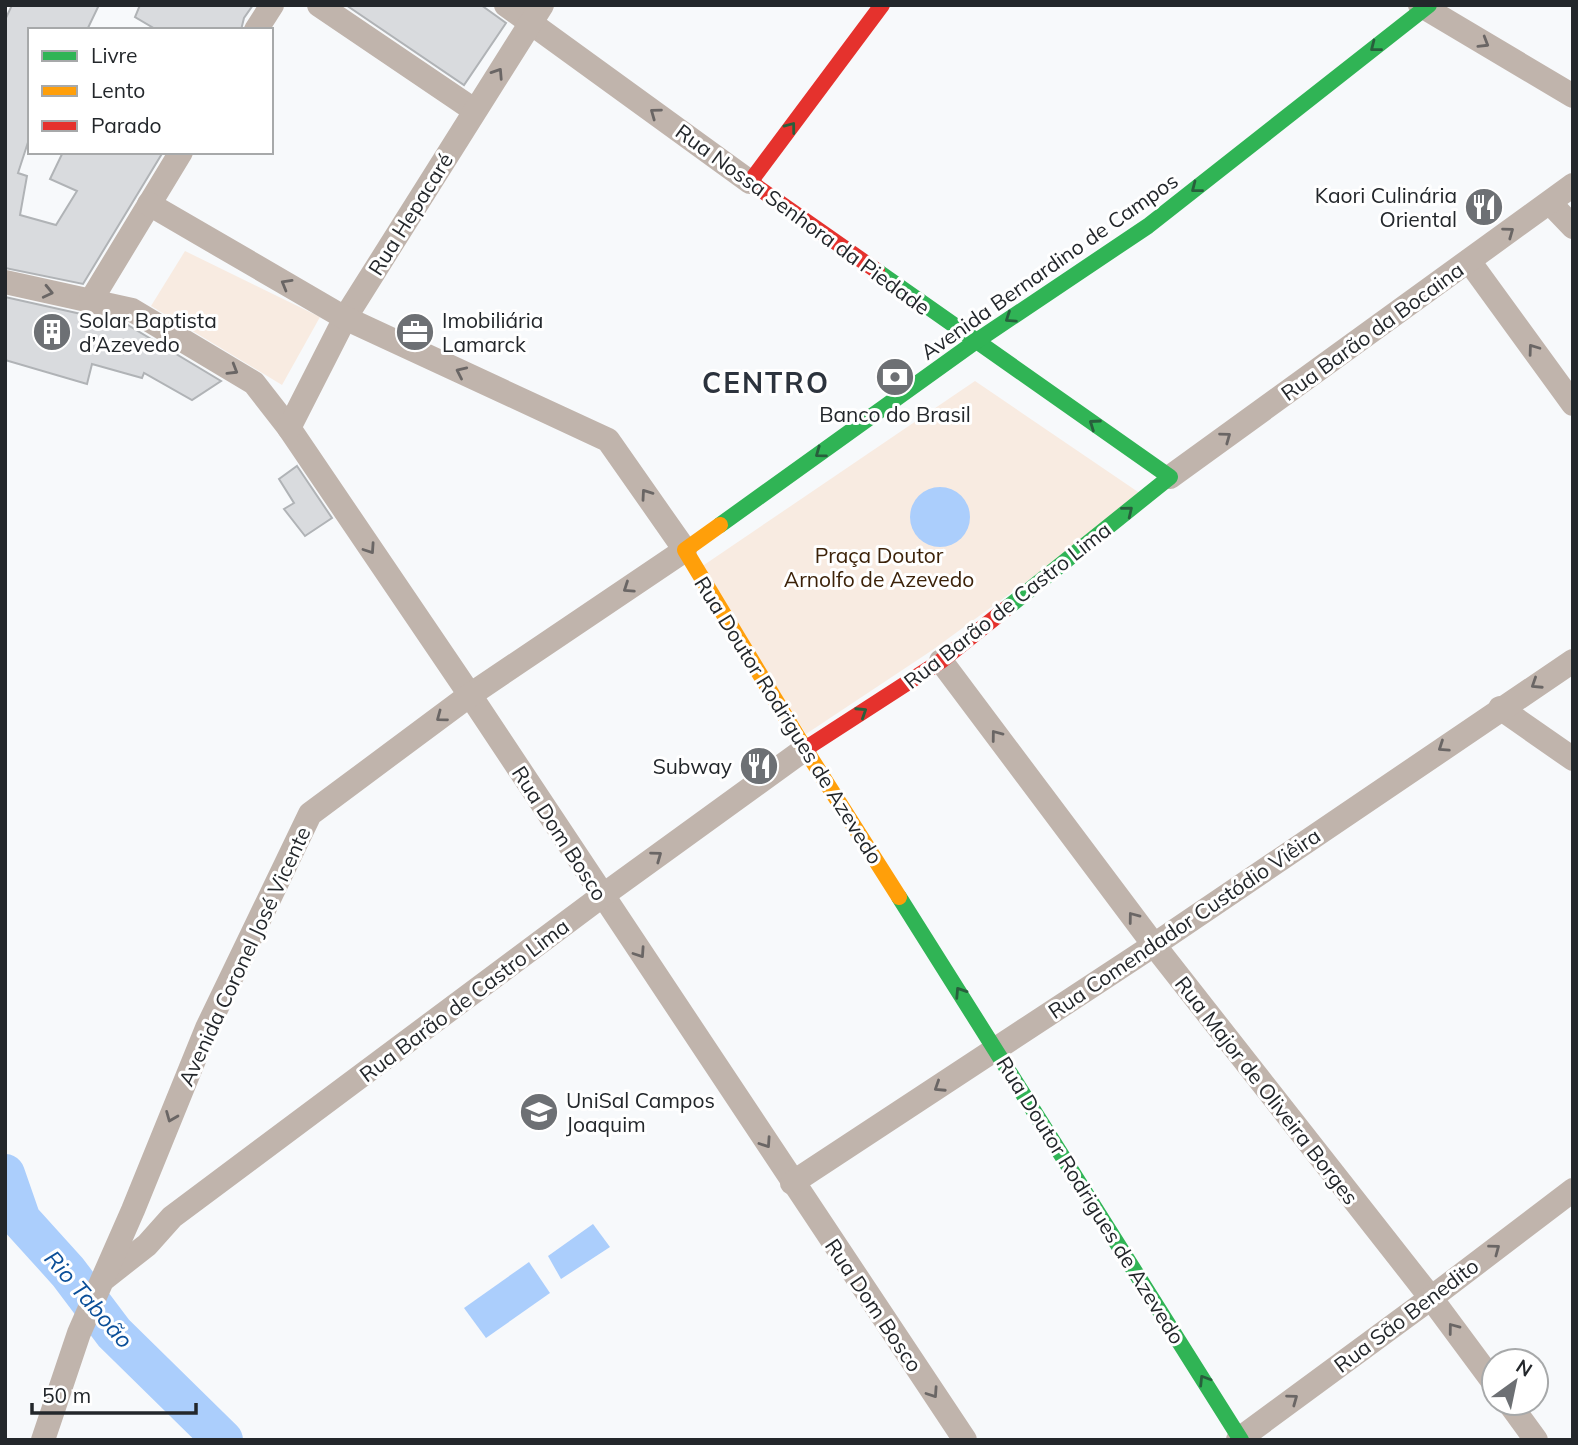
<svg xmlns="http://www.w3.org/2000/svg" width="1578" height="1445" font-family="Mulish,sans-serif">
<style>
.green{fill:#f8ebe1}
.water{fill:#abcefc}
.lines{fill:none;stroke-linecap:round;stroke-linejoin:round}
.river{stroke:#abcefc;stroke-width:40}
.building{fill:#d9dbde;stroke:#b0b3b6;stroke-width:2}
.street{stroke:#c0b4ac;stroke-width:24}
.fast{stroke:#30b455;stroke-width:16}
.slow{stroke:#ff9f0a;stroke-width:16}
.jam{stroke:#e5322d;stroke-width:16}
.oneway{stroke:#6a6665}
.oneway2{stroke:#285f3c}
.labels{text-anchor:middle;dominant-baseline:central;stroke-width:6;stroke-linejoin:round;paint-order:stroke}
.poi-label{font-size:21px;fill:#23272b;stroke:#fff;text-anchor:start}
.street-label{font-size:21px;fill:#23272b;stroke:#fff}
.park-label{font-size:21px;fill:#3c2209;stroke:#fff}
.water-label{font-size:23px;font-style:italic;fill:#0b4f99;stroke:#fff}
.district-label{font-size:28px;font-weight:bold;letter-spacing:2px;fill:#2c333d;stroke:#fff}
</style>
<rect width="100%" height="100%" fill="#f7f9fb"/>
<g class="green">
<path d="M185,251L320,317L282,385L151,306Z"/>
<path d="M975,381L1144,496L931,651L806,734L701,567Z"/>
</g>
<g class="water">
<circle cx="940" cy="517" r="30"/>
<path d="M593,1224L610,1247L561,1279L548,1256Z"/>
<path d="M529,1262L550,1293L486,1338L464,1308Z"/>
</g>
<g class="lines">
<path class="river" d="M5,1174L21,1220L68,1272L114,1333L223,1440"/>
</g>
<g class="building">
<path d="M12,5H99L87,30H30V136L18,173L27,176L20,215L56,225L77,191L50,179L63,152H163L83,284L5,268V20Z"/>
<path d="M140,5H253L244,18L241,30H157L135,17Z"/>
<path d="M346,5H481L506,23L464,85Z"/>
<path d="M5,297L126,324L221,381L192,400L144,373L142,378L92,364L87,384L5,360Z"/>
<path d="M297,466L332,518L305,536L284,509L294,503L279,479Z"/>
</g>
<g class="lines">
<g class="street">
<path d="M319,5L474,110"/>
<path d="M506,5L750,182"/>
<path d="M1420,5L1573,96"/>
<path d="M256,30L272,5"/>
<path d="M1550,203L1573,227"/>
<path d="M1469,261L1573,404"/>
<path d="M5,282L132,310L254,383L289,428L470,695L965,1440"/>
<path d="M90,302L181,152"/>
<path d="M289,428L345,318L542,5"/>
<path d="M1170,477L1573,185"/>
<path d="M941,661L1154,945L1431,1298L1494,1383"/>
<path d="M1500,708L1573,759"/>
<path d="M792,1183L1154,945L1573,661"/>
<path d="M105,1278L147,1245L172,1217L602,896L805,749"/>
<path d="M1509,1403L1536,1440"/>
<path d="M43,1440L79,1333L133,1210L207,1028L310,814L470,695L685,550L608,440L345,318L149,204"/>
<path d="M1238,1440L1431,1298L1573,1190"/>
</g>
<g class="fast">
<path d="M877,271L1170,477L1007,608"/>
<path d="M720,525L975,342L1148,226L1429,5"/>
<path d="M899,897L1241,1440"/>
</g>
<path class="slow" d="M720,525L685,550L805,749L899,897"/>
<g class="jam">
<path d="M877,271L750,182L882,5"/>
<path d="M805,749L941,661L1007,608"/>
</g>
</g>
<defs><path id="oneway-chevron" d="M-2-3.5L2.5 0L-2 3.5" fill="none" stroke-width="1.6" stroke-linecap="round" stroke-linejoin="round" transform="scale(1.75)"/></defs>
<g class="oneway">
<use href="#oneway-chevron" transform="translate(1484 43) rotate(31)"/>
<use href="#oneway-chevron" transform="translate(498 73) rotate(-57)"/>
<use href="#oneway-chevron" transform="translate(655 113) rotate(-144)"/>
<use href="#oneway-chevron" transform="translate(1509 232) rotate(-36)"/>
<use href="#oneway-chevron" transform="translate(286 284) rotate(-150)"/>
<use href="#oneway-chevron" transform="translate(48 292) rotate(13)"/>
<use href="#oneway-chevron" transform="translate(1533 349) rotate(-126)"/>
<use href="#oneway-chevron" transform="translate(233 370) rotate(31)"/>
<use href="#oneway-chevron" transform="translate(461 372) rotate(-155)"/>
<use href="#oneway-chevron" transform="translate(1226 437) rotate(-36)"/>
<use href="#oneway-chevron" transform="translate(646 494) rotate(-125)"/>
<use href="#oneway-chevron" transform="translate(370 549) rotate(56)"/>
<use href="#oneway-chevron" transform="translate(628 588) rotate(146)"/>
<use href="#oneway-chevron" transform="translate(1536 684) rotate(147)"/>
<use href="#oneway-chevron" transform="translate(441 717) rotate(143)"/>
<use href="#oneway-chevron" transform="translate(996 735) rotate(-127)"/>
<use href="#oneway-chevron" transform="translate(1443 747) rotate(146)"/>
<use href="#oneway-chevron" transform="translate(657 856) rotate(-36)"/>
<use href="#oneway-chevron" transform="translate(1133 917) rotate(-127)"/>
<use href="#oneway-chevron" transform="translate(640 953) rotate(56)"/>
<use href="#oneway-chevron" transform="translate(939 1087) rotate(147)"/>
<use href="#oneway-chevron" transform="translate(171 1117) rotate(112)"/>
<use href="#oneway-chevron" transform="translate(766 1143) rotate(56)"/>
<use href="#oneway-chevron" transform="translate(1495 1249) rotate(-37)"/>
<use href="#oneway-chevron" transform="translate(1453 1328) rotate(-127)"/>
<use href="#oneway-chevron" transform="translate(933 1393) rotate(56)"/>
<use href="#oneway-chevron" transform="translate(1293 1399) rotate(-36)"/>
</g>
<g class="oneway2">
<use href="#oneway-chevron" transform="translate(1375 47) rotate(142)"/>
<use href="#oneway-chevron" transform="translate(791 127) rotate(-53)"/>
<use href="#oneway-chevron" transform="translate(1196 188) rotate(142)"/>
<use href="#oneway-chevron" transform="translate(1010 318) rotate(146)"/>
<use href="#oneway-chevron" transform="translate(1094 424) rotate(-145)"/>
<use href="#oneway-chevron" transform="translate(820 453) rotate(144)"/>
<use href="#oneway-chevron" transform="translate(1128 511) rotate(-39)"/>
<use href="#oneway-chevron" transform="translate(862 712) rotate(-33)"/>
<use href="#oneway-chevron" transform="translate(960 992) rotate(-123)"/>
<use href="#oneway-chevron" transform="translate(1204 1380) rotate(-122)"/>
</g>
<defs>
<g id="restaurant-disc" transform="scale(2.0125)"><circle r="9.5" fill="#6d7074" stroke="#fff"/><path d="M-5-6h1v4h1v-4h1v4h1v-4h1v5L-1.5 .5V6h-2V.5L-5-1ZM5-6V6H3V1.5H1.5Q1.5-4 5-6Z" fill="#fff"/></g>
<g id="building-disc" transform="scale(2.0125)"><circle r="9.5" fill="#6d7074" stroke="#fff"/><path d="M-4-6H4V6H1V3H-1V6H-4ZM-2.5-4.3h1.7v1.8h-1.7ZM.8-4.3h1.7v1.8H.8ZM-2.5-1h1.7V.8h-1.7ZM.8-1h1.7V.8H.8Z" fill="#fff"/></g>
<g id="office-disc" transform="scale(2.0125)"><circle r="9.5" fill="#6d7074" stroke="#fff"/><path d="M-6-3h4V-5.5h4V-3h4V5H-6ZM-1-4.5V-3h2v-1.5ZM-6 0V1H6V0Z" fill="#fff"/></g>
<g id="bank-disc" transform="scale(2.0125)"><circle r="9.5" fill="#6d7074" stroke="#fff"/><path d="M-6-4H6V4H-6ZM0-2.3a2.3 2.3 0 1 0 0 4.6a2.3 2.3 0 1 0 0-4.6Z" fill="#fff"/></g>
<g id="university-disc" transform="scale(2.0125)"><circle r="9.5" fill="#6d7074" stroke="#fff"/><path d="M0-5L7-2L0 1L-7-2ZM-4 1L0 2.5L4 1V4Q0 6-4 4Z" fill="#fff"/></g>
</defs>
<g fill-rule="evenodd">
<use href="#restaurant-disc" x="1484" y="207"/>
<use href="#building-disc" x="52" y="332"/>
<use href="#office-disc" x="415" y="332"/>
<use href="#bank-disc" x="895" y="377"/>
<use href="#restaurant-disc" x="759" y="766"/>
<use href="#university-disc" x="539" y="1112"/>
</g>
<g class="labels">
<g class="poi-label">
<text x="1457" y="195" text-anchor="end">Kaori Culinária<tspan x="1457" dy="24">Oriental</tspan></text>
<text x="79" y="320">Solar Baptista<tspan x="79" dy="24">d’Azevedo</tspan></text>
<text x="442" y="320">Imobiliária<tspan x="442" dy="24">Lamarck</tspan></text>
<text x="895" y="414" text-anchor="middle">Banco do Brasil</text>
<text x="732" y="766" text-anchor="end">Subway</text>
<text x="566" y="1100">UniSal Campos<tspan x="566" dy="24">Joaquim</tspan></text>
</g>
<g class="street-label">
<text transform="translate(410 214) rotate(-58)">Rua Hepacaré</text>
<text transform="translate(803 219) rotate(36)">Rua Nossa Senhora da Piedade</text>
<text transform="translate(1049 266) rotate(-35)">Avenida Bernardino de Campos</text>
<text transform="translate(1372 331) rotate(-36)">Rua Barão da Bocaina</text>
<text transform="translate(1007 605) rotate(-38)">Rua Barão de Castro Lima</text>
<text transform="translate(789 720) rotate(58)">Rua Doutor Rodrigues de Azevedo</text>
<text transform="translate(560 833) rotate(57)">Rua Dom Bosco</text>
<text transform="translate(1184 923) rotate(-34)">Rua Comendador Custódio Viêira</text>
<text transform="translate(244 956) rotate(-65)">Avenida Coronel José Vicente</text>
<text transform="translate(464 1000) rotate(-37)">Rua Barão de Castro Lima</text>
<text transform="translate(1267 1090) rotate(52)">Rua Major de Oliveira Borges</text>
<text transform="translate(1091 1200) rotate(58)">Rua Doutor Rodrigues de Azevedo</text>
<text transform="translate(874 1305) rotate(56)">Rua Dom Bosco</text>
<text transform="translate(1406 1315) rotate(-37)">Rua São Benedito</text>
</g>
<g class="park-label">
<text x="879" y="555">Praça Doutor<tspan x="879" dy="24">Arnolfo de Azevedo</tspan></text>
</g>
<g class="water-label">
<text transform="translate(89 1299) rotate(49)">Rio Taboão</text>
</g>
<g class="district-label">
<text x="766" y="382">CENTRO</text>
</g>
</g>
<rect width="1578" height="1445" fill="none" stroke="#23272b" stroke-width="14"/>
<rect x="28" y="28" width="245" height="126" fill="#ffffff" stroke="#a7a9aa" stroke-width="2"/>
<rect x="42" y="51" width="35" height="10" fill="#30b455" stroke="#a7a9aa" stroke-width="2"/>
<text x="91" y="63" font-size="21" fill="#23272b">Livre</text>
<rect x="42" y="86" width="35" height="10" fill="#ff9f0a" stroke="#a7a9aa" stroke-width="2"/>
<text x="91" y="98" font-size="21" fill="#23272b">Lento</text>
<rect x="42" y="121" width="35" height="10" fill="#e5322d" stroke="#a7a9aa" stroke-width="2"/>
<text x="91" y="133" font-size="21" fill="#23272b">Parado</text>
<g transform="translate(1515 1382) rotate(33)"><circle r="33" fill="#ffffff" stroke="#a7a9aa" stroke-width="2"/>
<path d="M0-5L12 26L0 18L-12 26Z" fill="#6d7074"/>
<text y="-10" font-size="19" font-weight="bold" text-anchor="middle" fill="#23272b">N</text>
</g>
<path d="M32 1403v10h164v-10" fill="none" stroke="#23272b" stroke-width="3.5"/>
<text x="42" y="1403" font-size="21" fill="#23272b" stroke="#ffffff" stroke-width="5" paint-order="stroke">50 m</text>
</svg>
